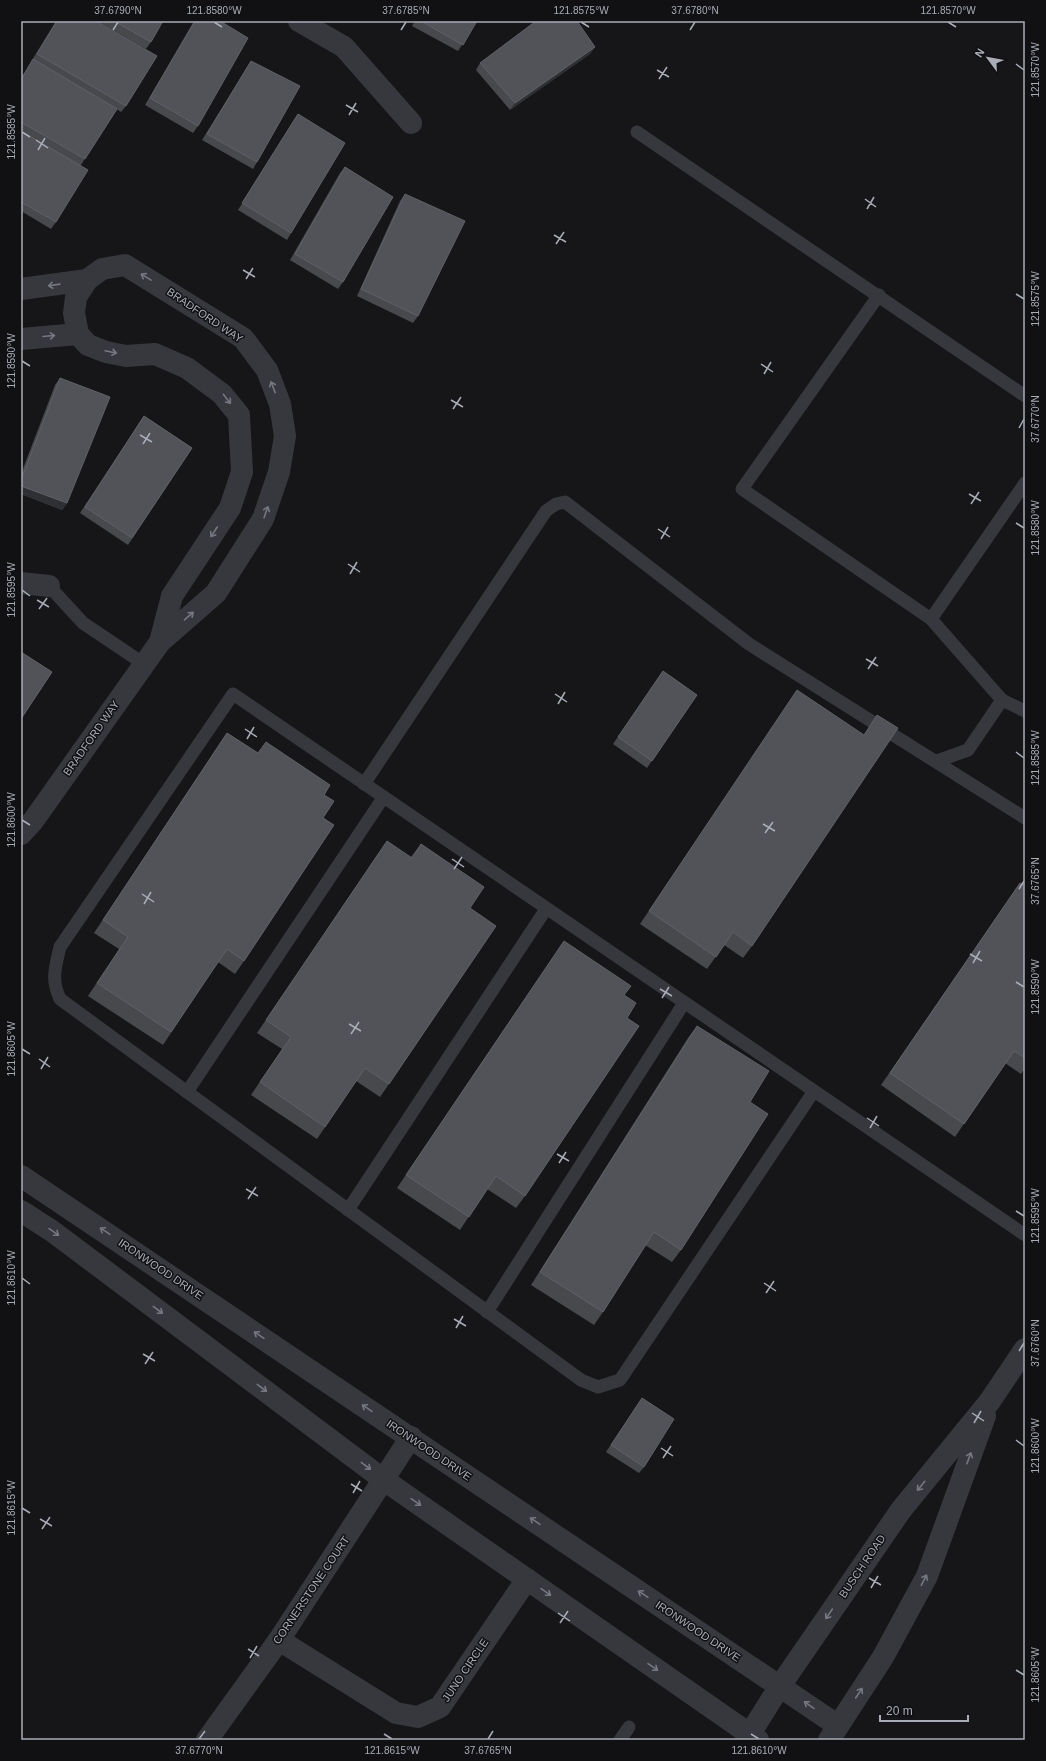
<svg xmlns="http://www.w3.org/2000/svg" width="1046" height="1761" font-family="Arial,sans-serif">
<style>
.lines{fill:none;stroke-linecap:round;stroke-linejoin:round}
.service{stroke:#37383d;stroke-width:13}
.minor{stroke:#37383d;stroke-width:22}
.tertiary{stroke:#37383d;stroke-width:22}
.wall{fill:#47494d}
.shaded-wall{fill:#2f3033}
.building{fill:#525359;stroke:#5f6168}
.oneway{stroke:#757881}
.ticks{fill:none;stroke:#a8adb8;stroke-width:1.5}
.labels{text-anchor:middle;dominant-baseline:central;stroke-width:3;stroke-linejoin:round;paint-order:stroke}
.street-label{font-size:11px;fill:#a8adb8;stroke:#111113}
.neatline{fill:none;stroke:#a8adb8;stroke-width:1.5}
.ticks-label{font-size:10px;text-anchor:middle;fill:#a8adb8}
</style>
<rect width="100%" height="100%" fill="#161618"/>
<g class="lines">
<g class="service">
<path d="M637,132L1025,396"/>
<path d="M879,295L742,489L931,619L1025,483"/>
<path d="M49,586L83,623L144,664"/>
<path d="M931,619L1002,700"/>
<path d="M937,761L968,750L1002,700L1025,711"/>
<path d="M364,784L546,511L556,504L565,502L749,644L1025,818"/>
<path d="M814,1091L620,1380L598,1387L581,1380L60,999C51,980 55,968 60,947L233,694L1025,1235"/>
<path d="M187,1092L383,798"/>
<path d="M348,1210L546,909"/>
<path d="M487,1312L684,1003"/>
<path d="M620,1740L629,1727"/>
</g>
<g class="minor">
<path d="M299,21L344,47L411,123"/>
<path d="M21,289L87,280"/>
<path d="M21,339L78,334"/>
<path d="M21,583L49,586"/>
<path d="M21,834L33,821L160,642L216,593L263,519L279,472L285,436L280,404L267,370L243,338L125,265L102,269L87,280L76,297L74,313L78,334L88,345L106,352L126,356L155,354L187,368L222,394L239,415L242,472L230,508L172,596L160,642"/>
<path d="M21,1176L837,1725"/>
<path d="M21,1211L52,1231L384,1480L758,1740"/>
<path d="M990,1401L1025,1349"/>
<path d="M279,1640L396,1713L418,1717L440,1707L527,1579"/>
<path d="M207,1740L279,1640L411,1437"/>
</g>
<g class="tertiary">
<path d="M746,1740L780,1686L901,1510L990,1401"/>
<path d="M829,1740L883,1657L927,1576L985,1416"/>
</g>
</g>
<g class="wall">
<path d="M56,21H96L126,106L121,112L116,109L81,165L56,222L51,229L21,211V78Z"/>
<path d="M97,21H163L151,42L146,49Z"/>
<path d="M194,21H220L198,126L193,133L145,105Z"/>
<path d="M415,21H477L458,51L412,26Z"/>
<path d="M595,47L590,54L510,110L476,70L480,63Z"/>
<path d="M251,61L257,162L253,169L202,140Z"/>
<path d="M298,114L291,233L287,240L238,210Z"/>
<path d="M345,167L343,282L338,289L290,260L340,173Z"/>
<path d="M405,194L418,316L413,323L357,296L400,201Z"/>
<path d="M60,378L67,503L62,510L21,494V474L55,385Z"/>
<path d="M144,416L192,448L128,545L80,513Z"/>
<path d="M663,671L697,695L647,768L613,744Z"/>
<path d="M789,703L752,946L743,958L724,945L707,969L640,924Z"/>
<path d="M227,733L258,753L324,795L323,818L244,961L235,974L218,962L163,1045L88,996L119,949L94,933Z"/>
<path d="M421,844L470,908L389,1084L380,1097L356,1081L317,1139L251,1095L282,1049L257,1033L378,854L411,857Z"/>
<path d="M1020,883L1025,886V1068L1021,1074L1005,1063L955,1137L881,1085Z"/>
<path d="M564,941L624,995L627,1018L525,1196L516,1208L487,1189L460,1230L397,1188Z"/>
<path d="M697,1026L750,1102L681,1250L672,1262L645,1245L603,1312L594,1325L531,1285L688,1038Z"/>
<path d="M642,1398L644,1467L639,1473L606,1452Z"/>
</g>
<g class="shaded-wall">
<path d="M595,47L590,54L510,110L515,103Z"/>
<path d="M21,486L67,503L62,510L21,494Z"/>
</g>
<g class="building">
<path d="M57,21H96L157,56L126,106L37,54Z"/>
<path d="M114,21H163L151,42Z"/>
<path d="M195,21H220L248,38L198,126L150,98Z"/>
<path d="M421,21H477L463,45Z"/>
<path d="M536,21H577L595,47L515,103L480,63Z"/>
<path d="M33,59L117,109L85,159L21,122V80Z"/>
<path d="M251,61L300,86L257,162L207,134Z"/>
<path d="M298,114L345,143L291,233L242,203Z"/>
<path d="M21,131L88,170L56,222L21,202Z"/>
<path d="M345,167L393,197L343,282L295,254Z"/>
<path d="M405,194L465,221L418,316L361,289Z"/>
<path d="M60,378L110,397L67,503L21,486V480Z"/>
<path d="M144,416L192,448L132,538L85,507Z"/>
<path d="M21,652L52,672L21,719Z"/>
<path d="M663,671L697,695L652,761L618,737Z"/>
<path d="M797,690L864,735L877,715L898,728L752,946L733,932L716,957L649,911Z"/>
<path d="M227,733L258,753L266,742L330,785L324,795L334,801L323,818L334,825L244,961L227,949L171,1032L97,983L128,937L103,920Z"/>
<path d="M387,841L412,858L421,844L484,887L470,908L496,926L389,1084L365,1068L325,1127L260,1082L291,1037L266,1020Z"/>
<path d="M1020,883L1025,886V1058L1014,1051L964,1124L890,1073Z"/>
<path d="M564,941L631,986L624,995L636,1003L627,1018L639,1026L525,1196L496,1176L469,1217L406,1175Z"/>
<path d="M697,1026L769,1071L750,1102L768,1114L681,1250L654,1232L603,1312L540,1272Z"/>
<path d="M642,1398L674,1419L644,1467L611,1445Z"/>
</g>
<defs><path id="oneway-shaft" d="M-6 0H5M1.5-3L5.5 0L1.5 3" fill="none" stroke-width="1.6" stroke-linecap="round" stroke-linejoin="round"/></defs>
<g class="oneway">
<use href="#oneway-shaft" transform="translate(146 277) rotate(-149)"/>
<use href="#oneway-shaft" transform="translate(54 285) rotate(172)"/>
<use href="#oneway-shaft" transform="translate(49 336) rotate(-5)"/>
<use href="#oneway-shaft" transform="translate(111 352) rotate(12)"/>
<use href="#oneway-shaft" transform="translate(273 387) rotate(-111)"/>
<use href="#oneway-shaft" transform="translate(227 399) rotate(52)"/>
<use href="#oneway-shaft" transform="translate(266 512) rotate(-71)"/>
<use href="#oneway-shaft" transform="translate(214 532) rotate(123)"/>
<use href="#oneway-shaft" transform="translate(189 616) rotate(-41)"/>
<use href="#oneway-shaft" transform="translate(105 1231) rotate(-146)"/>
<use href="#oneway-shaft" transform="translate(54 1232) rotate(35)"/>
<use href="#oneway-shaft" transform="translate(158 1310) rotate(37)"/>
<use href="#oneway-shaft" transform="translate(259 1335) rotate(-146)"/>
<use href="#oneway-shaft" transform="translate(262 1388) rotate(37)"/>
<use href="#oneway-shaft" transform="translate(367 1408) rotate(-146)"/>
<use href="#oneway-shaft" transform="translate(969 1458) rotate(-70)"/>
<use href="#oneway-shaft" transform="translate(366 1466) rotate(37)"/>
<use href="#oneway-shaft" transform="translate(921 1486) rotate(129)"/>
<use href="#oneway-shaft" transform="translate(416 1502) rotate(35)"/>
<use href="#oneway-shaft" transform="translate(535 1521) rotate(-146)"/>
<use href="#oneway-shaft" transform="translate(924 1580) rotate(-63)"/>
<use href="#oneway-shaft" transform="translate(546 1592) rotate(35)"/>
<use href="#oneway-shaft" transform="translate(643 1594) rotate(-146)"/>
<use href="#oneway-shaft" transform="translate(829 1614) rotate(124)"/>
<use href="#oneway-shaft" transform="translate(653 1667) rotate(35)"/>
<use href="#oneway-shaft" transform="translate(859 1693) rotate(-56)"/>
<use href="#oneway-shaft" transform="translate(809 1705) rotate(-145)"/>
</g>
<path class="ticks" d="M214,22L222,27M581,22L589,27M948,22L956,27M113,30L118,22M401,30L406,22M690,30L695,22M1016,64L1024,70M657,70L669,77M659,79L667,67M346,105L358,112M349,115L356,103M22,132L30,137M36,140L48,148M38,150L45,138M865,199L876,207M867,209L874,197M554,235L566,242M556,244L564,232M243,270L255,277M246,279L253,268M1016,294L1024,299M22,361L30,366M761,364L773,372M764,374L771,362M451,400L463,407M453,409L461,397M1019,428L1024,419M140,435L152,442M143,444L150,433M969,494L981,501M971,504L979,492M1016,523L1024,528M658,529L670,537M661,539L668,527M348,564L360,572M350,574L357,562M22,590L30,596M37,600L49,607M39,609L47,598M866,659L878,666M868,669L876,657M555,694L567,702M558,704L565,692M245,729L257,737M247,739L254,727M1016,752L1024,758M22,820L30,825M763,824L775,831M765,833L773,822M452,859L464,867M454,869L462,857M1019,889L1024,881M142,894L154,902M144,904L151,892M970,954L982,961M973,963L980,951M1016,982L1024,987M660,989L672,996M662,998L669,987M349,1024L361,1031M351,1034L359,1022M22,1049L30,1054M39,1059L50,1067M41,1069L48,1057M867,1118L879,1126M870,1128L877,1116M557,1154L569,1161M559,1163L566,1152M246,1189L258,1196M248,1199L256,1187M1016,1211L1024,1216M22,1278L30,1284M764,1283L776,1291M766,1293L774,1281M454,1319L466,1326M456,1328L463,1316M1019,1351L1024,1343M143,1354L155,1361M145,1364L153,1352M972,1413L984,1421M974,1423L981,1411M1016,1440L1024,1446M661,1448L673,1456M663,1458L671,1446M351,1484L362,1491M353,1493L360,1481M22,1508L30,1513M40,1519L52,1526M42,1529L50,1517M869,1578L881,1585M871,1588L878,1576M558,1613L570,1621M560,1623L568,1611M248,1649L259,1656M250,1658L257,1646M1016,1670L1024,1675M384,1734L392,1739M751,1734L759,1739M199,1739L205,1731M488,1739L493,1731"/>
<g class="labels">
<g class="street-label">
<text transform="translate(205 315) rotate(34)">BRADFORD WAY</text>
<text transform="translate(91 738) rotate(-55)">BRADFORD WAY</text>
<text transform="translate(161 1269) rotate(34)">IRONWOOD DRIVE</text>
<text transform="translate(429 1450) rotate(34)">IRONWOOD DRIVE</text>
<text transform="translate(862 1566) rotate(-56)">BUSCH ROAD</text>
<text transform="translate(311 1590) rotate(-56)">CORNERSTONE COURT</text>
<text transform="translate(698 1631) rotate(34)">IRONWOOD DRIVE</text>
<text transform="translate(465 1670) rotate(-56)">JUNO CIRCLE</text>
</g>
</g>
<rect width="1046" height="1761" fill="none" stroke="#111113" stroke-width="44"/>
<g transform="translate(988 58) rotate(302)" stroke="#111113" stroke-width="3" paint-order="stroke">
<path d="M0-3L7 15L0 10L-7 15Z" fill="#a8adb8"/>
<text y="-6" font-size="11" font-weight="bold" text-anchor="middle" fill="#a8adb8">N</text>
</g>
<path d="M880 1715v6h88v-6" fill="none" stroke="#a8adb8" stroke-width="2"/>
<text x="886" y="1715" font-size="12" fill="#a8adb8" stroke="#111113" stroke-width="3" paint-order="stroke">20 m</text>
<rect x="22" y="22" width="1002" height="1717" class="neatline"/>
<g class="ticks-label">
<text x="118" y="14">37.6790°N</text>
<text x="214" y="14">121.8580°W</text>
<text x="406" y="14">37.6785°N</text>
<text x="581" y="14">121.8575°W</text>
<text x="695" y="14">37.6780°N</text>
<text x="948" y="14">121.8570°W</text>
<text transform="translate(1035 70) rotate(-90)" y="4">121.8570°W</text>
<text transform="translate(11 132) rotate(-90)" y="4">121.8585°W</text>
<text transform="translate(1035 299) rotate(-90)" y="4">121.8575°W</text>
<text transform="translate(11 361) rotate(-90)" y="4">121.8590°W</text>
<text transform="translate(1035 419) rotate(-90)" y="4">37.6770°N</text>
<text transform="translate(1035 528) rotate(-90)" y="4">121.8580°W</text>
<text transform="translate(11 590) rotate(-90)" y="4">121.8595°W</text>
<text transform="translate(1035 758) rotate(-90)" y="4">121.8585°W</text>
<text transform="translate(11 820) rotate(-90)" y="4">121.8600°W</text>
<text transform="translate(1035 881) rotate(-90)" y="4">37.6765°N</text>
<text transform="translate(1035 987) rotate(-90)" y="4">121.8590°W</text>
<text transform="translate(11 1049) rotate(-90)" y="4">121.8605°W</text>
<text transform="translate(1035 1216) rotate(-90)" y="4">121.8595°W</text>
<text transform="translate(11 1278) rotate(-90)" y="4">121.8610°W</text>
<text transform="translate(1035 1343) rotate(-90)" y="4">37.6760°N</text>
<text transform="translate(1035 1446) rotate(-90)" y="4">121.8600°W</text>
<text transform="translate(11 1508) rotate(-90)" y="4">121.8615°W</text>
<text transform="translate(1035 1675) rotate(-90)" y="4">121.8605°W</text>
<text x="199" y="1754">37.6770°N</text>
<text x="392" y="1754">121.8615°W</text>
<text x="488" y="1754">37.6765°N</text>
<text x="759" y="1754">121.8610°W</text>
</g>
</svg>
